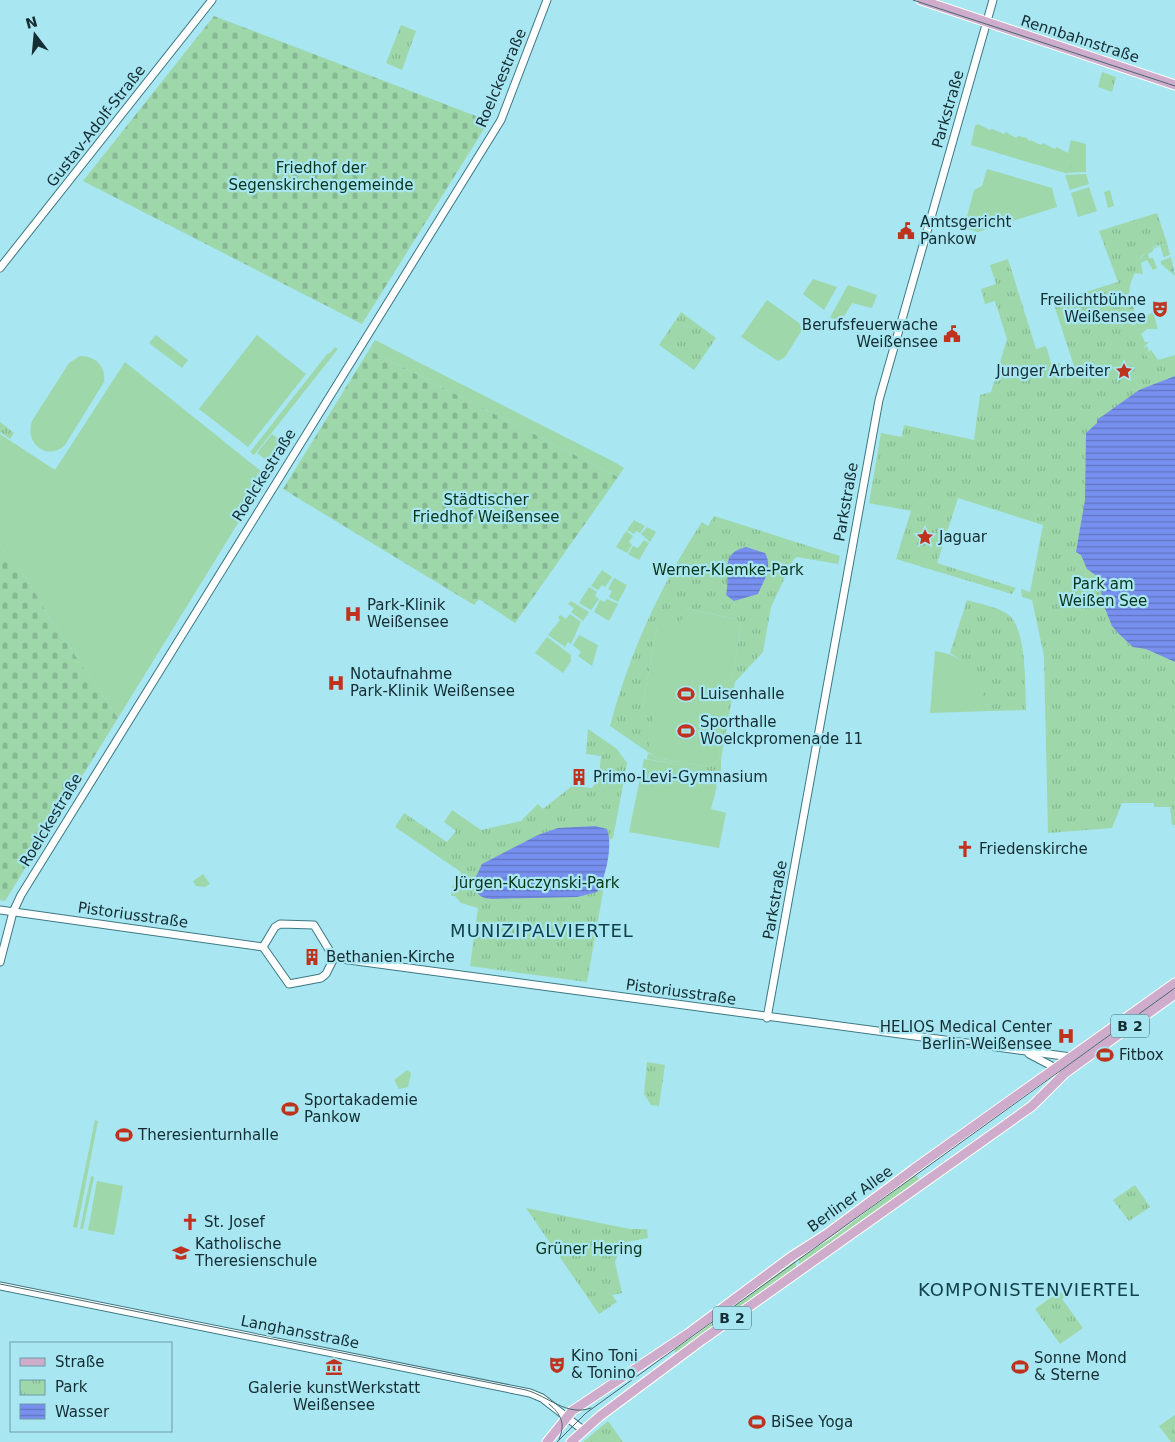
<svg xmlns="http://www.w3.org/2000/svg" width="1175" height="1442" font-family="'DejaVu Sans',sans-serif">
<style>
.green{fill:#9dd7aa}
.forest{fill:url(#forest-firs)}
.cemetery{fill:url(#cemetery-stones)}
.park{fill:url(#park-tufts)}
.water{fill:url(#water-rules)}
.lines{fill:none;stroke-linecap:round;stroke-linejoin:round}
.minor-casing{stroke:#3c7883;stroke-width:9}
.major-casing{stroke:#fff;stroke-width:11}
.minor{stroke:#fff;stroke-width:7}
.major{stroke:#cfaccb;stroke-width:9}
.tram{stroke:#446970;stroke-width:1}
.labels{text-anchor:middle;dominant-baseline:central;stroke-width:4.5;stroke-linejoin:round;paint-order:stroke}
.shield{fill:#a8e6f2;stroke:#40646c;stroke-width:1}
.shield-label{font-size:14px;font-weight:bold;fill:#142d32}
.street-label{font-size:15px;fill:#142d32;stroke:#a8e6f2}
.park-label{font-size:15px;fill:#073317;stroke:#a8e6f2}
.poi-label{font-size:15px;fill:#142d32;stroke:#a8e6f2;text-anchor:start}
.quarter-label{font-size:18px;letter-spacing:1px;fill:#11414a;stroke:#a8e6f2}
</style>
<defs>
<pattern id="forest-firs" width="22" height="20" patternUnits="userSpaceOnUse" patternTransform="scale(1.25)"><rect width="22" height="20" fill="#9dd7aa"/><path d="M5 1l3.5 6h-7zM16 11l3.5 6h-7z" fill="#86b993"/></pattern>
<pattern id="cemetery-stones" width="16" height="16" patternUnits="userSpaceOnUse" patternTransform="scale(1.25)"><rect width="16" height="16" fill="#9dd7aa"/><path d="M2 7V4a2 2 0 0 1 4 0v3zM10 15v-3a2 2 0 0 1 4 0v3z" fill="#86b993"/></pattern>
<pattern id="park-tufts" width="24" height="20" patternUnits="userSpaceOnUse" patternTransform="scale(1.25)"><rect width="24" height="20" fill="#9dd7aa"/><path d="M3 7l-1-3M5 7V3M7 7l1-3M15 17l-1-3M17 17v-4M19 17l1-3" fill="none" stroke="#86b993"/></pattern>
<pattern id="water-rules" width="6" height="5" patternUnits="userSpaceOnUse" patternTransform="scale(1.25)"><rect width="6" height="5" fill="#778fee"/><path d="M0 2.5h6" fill="none" stroke="#6075c1"/></pattern>
</defs>
<rect width="100%" height="100%" fill="#a8e6f2"/>
<g class="green">
<path d="M978,124L990,130L992,129L1004,134L1006,132L1016,138L1018,136L1027,138L1029,141L1030,140L1041,145L1043,143L1055,149L1056,147L1068,153L1071,140L1086,144V172L1065,173L971,145L975,126Z"/>
<path d="M987,169L1052,188L1057,207L978,232L964,228L974,190L982,186Z"/>
<path d="M1086,174L1089,184L1070,190L1065,175Z"/>
<path d="M1089,187L1097,211L1078,217L1071,193Z"/>
<path d="M1110,190L1114,206L1108,208L1104,192Z"/>
<path d="M813,279L837,287L824,310L803,294Z"/>
<path d="M848,285L877,295L872,308L852,303L840,323L830,317Z"/>
<path d="M767,300L799,323L802,330L785,357L778,361L741,337Z"/>
<path d="M1153,312L1158,329H1147L1141,334L1145,342H1149L1142,349L1128,329L1140,321L1142,324L1146,321L1145,317Z"/>
<path d="M156,335L188,360L182,368L149,343Z"/>
<path d="M257,335L306,374L248,447L199,409Z"/>
<path d="M375,340L616,463L624,468L618,477L369,350Z"/>
<path d="M335,347L338,349L254,455L250,452L328,353L329,354Z"/>
<path d="M1151,350L1158,360L1175,355V364L1152,370L1144,354Z"/>
<path d="M80,356C96,356 106,367 104,382L65,445C47,462 24,443 32,421L69,363Z"/>
<path d="M125,362L267,476L118,718L50,619L27,579L0,546V434L55,470Z"/>
<path d="M272,434L284,443L269,462L257,453Z"/>
<path d="M634,520L645,526L640,533L636,531L634,534L627,530Z"/>
<path d="M647,527L656,532L650,542L641,534Z"/>
<path d="M626,531L633,536L629,542L632,545L627,553L616,547Z"/>
<path d="M644,540L649,543L639,560L628,554L633,546L638,548Z"/>
<path d="M602,570L612,577L605,587L602,585L598,590L591,586Z"/>
<path d="M614,578L627,585L618,602L609,597L612,591L608,589Z"/>
<path d="M589,587L597,592L595,596L599,599L591,610L579,603Z"/>
<path d="M607,599L618,604L609,621L594,612L600,600L605,602Z"/>
<path d="M571,601L589,612L583,621L571,612L574,608L568,604Z"/>
<path d="M685,609L737,619L741,624L718,761L709,767L657,758L648,752L642,708L657,627Z"/>
<path d="M570,614L581,622L571,644L568,642L565,647L548,635L560,620L558,617L560,615L566,619Z"/>
<path d="M579,635L598,645L592,666L578,656L581,652L573,645Z"/>
<path d="M547,637L571,655V661L563,673L535,653Z"/>
<path d="M935,651C972,656 977,681 990,711L930,713Z"/>
<path d="M644,759L708,770C723,778 714,796 711,809L726,813L719,848L629,832Z"/>
<path d="M407,1070L411,1073L408,1087L399,1089L394,1080Z"/>
<path d="M95,1120L98,1121L77,1228L73,1227Z"/>
<path d="M914,1173L921,1182L800,1266L798,1256Z"/>
<path d="M91,1176L94,1177L83,1229H80Z"/>
<path d="M97,1181L123,1186L114,1235L88,1230Z"/>
<path d="M791,1261H795L797,1271L678,1356L672,1347L691,1335Z"/>
</g>
<g class="forest">
<path d="M1167,243L1170,255L1164,257L1160,246L1153,249V251L1148,254L1149,258H1153L1157,268L1153,270L1147,260L1141,263L1143,274L1133,273C1141,254 1146,249 1167,243Z"/>
<path d="M1171,257L1175,276L1161,264V261Z"/>
<path d="M1131,277L1129,294L1137,319L1130,324L1120,314Z"/>
</g>
<g class="cemetery">
<path d="M214,16L489,121L362,324L83,181Z"/>
<path d="M369,350L618,477L515,623L479,599L474,605L283,489Z"/>
<path d="M0,546L27,579L50,619L118,718L5,901L0,900Z"/>
</g>
<g class="park">
<path d="M401,25L416,31L402,70L386,63Z"/>
<path d="M1102,72L1116,77L1112,92L1098,87Z"/>
<path d="M1069,155L1083,158L1080,169L1066,165Z"/>
<path d="M1157,213L1167,243L1155,246L1141,256L1125,298L1127,312L1144,348L1147,346L1149,351L1145,353L1151,366L1175,359V825H1172L1170,807H1154V803H1122L1112,828L1048,833L1044,656L1032,600L1022,597L1021,589L1030,592L1043,525L958,498L937,563L1016,588L1012,594L896,559L911,511L869,503L881,433L902,437L904,425L974,440L980,395L991,392L1007,339L995,301L985,304L981,289L996,284L990,265L1008,259L1036,349L1046,346L1052,366L1060,363L1068,374L1076,372L1053,302L1118,282L1099,231Z"/>
<path d="M681,312L716,338L694,370L659,345Z"/>
<path d="M0,422L14,433L10,439L0,432Z"/>
<path d="M714,516L840,556L838,564L797,557L793,560L771,607L763,652L735,682L721,759V773L647,759L648,753L657,758L709,767L718,761L741,624L737,619L686,609L676,631L657,627L642,708L655,710L648,752L610,726C630,652 660,586 702,522L708,526Z"/>
<path d="M967,600C979,604 1000,607 1010,616C1027,633 1025,687 1026,710L990,711C979,686 975,668 950,653Z"/>
<path d="M588,729L617,749L627,763L613,838L609,840L601,885L604,886L587,982L470,966L478,908L461,903L455,896H451L452,887L461,872L395,827L404,813L447,842L456,831L444,822L452,810L481,830L521,821L538,804L543,809L572,786L592,788L595,784H598L601,756L586,754Z"/>
<path d="M203,874L210,884L205,887L196,886L193,881Z"/>
<path d="M647,1062L665,1065L659,1106L651,1105L644,1094Z"/>
<path d="M1135,1185L1150,1207L1129,1221L1113,1200Z"/>
<path d="M526,1208L630,1229H647L648,1238L622,1243L615,1262L622,1293L612,1295L617,1302L599,1314Z"/>
<path d="M1060,1291L1064,1297L1062,1299L1083,1328L1060,1344L1035,1309Z"/>
<path d="M1175,1415V1442H1171L1159,1426Z"/>
<path d="M608,1421L623,1442H583Z"/>
</g>
<g class="water">
<path d="M1175,376V662L1146,649L1133,647L1118,633L1112,626L1102,601L1101,579L1087,569L1081,555L1076,552L1085,500L1086,433L1097,423V420L1139,390Z"/>
<path d="M746,547L765,553C773,567 764,580 758,594L734,601L726,595C731,570 719,554 746,547Z"/>
<path d="M595,826L607,829C613,845 606,877 597,892L577,897L492,899C480,898 477,895 473,883L482,864L538,835L558,828Z"/>
</g>
<g class="lines">
<g class="minor-casing">
<g id="minor">
<path d="M0,268L212,0"/>
<path d="M0,910L263,947"/>
<path d="M280,924L314,925L334,958L326,974L321,978L289,984L263,947L275,927Z"/>
<path d="M334,958L1071,1057"/>
<path d="M0,962L13,912L21,895L501,120L547,0"/>
<path d="M767,1018L879,400L993,0"/>
<path d="M1029,1054L1065,1073"/>
<path d="M0,1286L530,1393L542,1398L583,1430"/>
</g>
</g>
<g class="major-casing">
<g id="major">
<path d="M921,0L1175,85"/>
<path d="M547,1442L572,1411L689,1333L791,1257L827,1234L914,1169L1175,983"/>
<path d="M571,1442L600,1416L702,1340L1032,1106L1065,1073L1175,994"/>
</g>
</g>
<use href="#minor" class="minor"/>
<use href="#major" class="major"/>
<g class="tram">
<path d="M913,0L1175,86"/>
<path d="M0,1284L526,1390C548,1396 567,1417 591,1408"/>
<path d="M549,1404C561,1414 566,1424 559,1439"/>
<path d="M557,1442L586,1413L1175,988"/>
</g>
</g>
<defs>
<g id="civic-bare" transform="scale(1.35)"><path d="M-.6-6.5H3V-4.5H.6V-3L4-1V1h2V6H-6V1h2V-1L-.6-3ZM-1.2 2.5V6h2.4V2.5Z" fill="#be321e" stroke="#a8e6f2" stroke-width="2.5" paint-order="stroke"/></g>
<g id="theatre-bare" transform="scale(1.35)"><path d="M-5-5.5Q0-4 5-5.5V0Q5 5 0 6Q-5 5-5 0ZM-3.3-2.5H-1v1.5H-3.3ZM1-2.5H3.3v1.5H1ZM-2.8 1Q0 5.5 2.8 1Z" fill="#be321e" stroke="#a8e6f2" stroke-width="2.5" paint-order="stroke"/></g>
<g id="sight-bare" transform="scale(1.35)"><path d="M0-6L1.8-2.2L6-1.7L2.9 1.2L3.7 5.4L0 3.3L-3.7 5.4L-2.9 1.2L-6-1.7L-1.8-2.2Z" fill="#be321e" stroke="#a8e6f2" stroke-width="2.5" paint-order="stroke"/></g>
<g id="hospital-bare" transform="scale(1.35)"><path d="M-5-5h3v3.5h4V-5h3V5h-3V1.5h-4V5h-3Z" fill="#be321e" stroke="#a8e6f2" stroke-width="2.5" paint-order="stroke"/></g>
<g id="stadium-bare" transform="scale(1.35)"><path d="M0-5a6.5 5 0 1 0 0 10a6.5 5 0 1 0 0-10ZM-3.5-1.8h7v3.6h-7Z" fill="#be321e" stroke="#a8e6f2" stroke-width="2.5" paint-order="stroke"/></g>
<g id="building-bare" transform="scale(1.35)"><path d="M-4-6H4V6H1V3H-1V6H-4ZM-2.5-4.3h1.7v1.8h-1.7ZM.8-4.3h1.7v1.8H.8ZM-2.5-1h1.7V.8h-1.7ZM.8-1h1.7V.8H.8Z" fill="#be321e" stroke="#a8e6f2" stroke-width="2.5" paint-order="stroke"/></g>
<g id="church-bare" transform="scale(1.35)"><path d="M-1.2-6h2.4v3.5h3.3v2.4h-3.3V6h-2.4V-.1h-3.3v-2.4h3.3Z" fill="#be321e" stroke="#a8e6f2" stroke-width="2.5" paint-order="stroke"/></g>
<g id="school-bare" transform="scale(1.35)"><path d="M0-5L7-2L0 1L-7-2ZM-4 1L0 2.5L4 1V4Q0 6-4 4Z" fill="#be321e" stroke="#a8e6f2" stroke-width="2.5" paint-order="stroke"/></g>
<g id="museum-bare" transform="scale(1.35)"><path d="M0-6L6-3V-2H-6V-3ZM-5-1h2V3h-2ZM-1-1h2V3h-2ZM3-1h2V3H3ZM-6 4H6V6H-6Z" fill="#be321e" stroke="#a8e6f2" stroke-width="2.5" paint-order="stroke"/></g>
</defs>
<g fill-rule="evenodd">
<use href="#civic-bare" x="906" y="231"/>
<use href="#theatre-bare" x="1160" y="309"/>
<use href="#civic-bare" x="952" y="334"/>
<use href="#sight-bare" x="1124" y="371"/>
<use href="#sight-bare" x="925" y="537"/>
<use href="#hospital-bare" x="353" y="614"/>
<use href="#hospital-bare" x="336" y="683"/>
<use href="#stadium-bare" x="686" y="694"/>
<use href="#stadium-bare" x="686" y="731"/>
<use href="#building-bare" x="579" y="777"/>
<use href="#church-bare" x="965" y="849"/>
<use href="#building-bare" x="312" y="957"/>
<use href="#hospital-bare" x="1066" y="1036"/>
<use href="#stadium-bare" x="1105" y="1055"/>
<use href="#stadium-bare" x="290" y="1109"/>
<use href="#stadium-bare" x="124" y="1135"/>
<use href="#church-bare" x="190" y="1222"/>
<use href="#school-bare" x="181" y="1253"/>
<use href="#theatre-bare" x="557" y="1365"/>
<use href="#museum-bare" x="334" y="1367"/>
<use href="#stadium-bare" x="1020" y="1367"/>
<use href="#stadium-bare" x="757" y="1422"/>
</g>
<g class="labels">
<g class="shield">
<rect x="1111" y="1014.5" width="38" height="23" rx="4"/>
<rect x="713" y="1306.5" width="38" height="23" rx="4"/>
</g>
<g class="shield-label">
<text x="1130" y="1026">B 2</text>
<text x="732" y="1318">B 2</text>
</g>
<g class="street-label">
<text transform="translate(1080 39) rotate(18)">Rennbahnstraße</text>
<text transform="translate(501 78) rotate(-67)">Roelckestraße</text>
<text transform="translate(948 109) rotate(-74)">Parkstraße</text>
<text transform="translate(96 126) rotate(-52)">Gustav-Adolf-Straße</text>
<text transform="translate(264 475) rotate(-58)">Roelckestraße</text>
<text transform="translate(846 502) rotate(-80)">Parkstraße</text>
<text transform="translate(51 820) rotate(-59)">Roelckestraße</text>
<text transform="translate(775 900) rotate(-80)">Parkstraße</text>
<text transform="translate(133 915) rotate(8)">Pistoriusstraße</text>
<text transform="translate(681 992) rotate(8)">Pistoriusstraße</text>
<text transform="translate(850 1199) rotate(-36)">Berliner Allee</text>
<text transform="translate(300 1332) rotate(11)">Langhansstraße</text>
</g>
<g class="park-label">
<text x="321" y="168">Friedhof der<tspan x="321" dy="17">Segenskirchengemeinde</tspan></text>
<text x="486" y="500">Städtischer<tspan x="486" dy="17">Friedhof Weißensee</tspan></text>
<text x="728" y="570">Werner-Klemke-Park</text>
<text x="1103" y="584">Park am<tspan x="1103" dy="17">Weißen See</tspan></text>
<text x="537" y="883">Jürgen-Kuczynski-Park</text>
<text x="589" y="1249">Grüner Hering</text>
</g>
<g class="poi-label">
<text x="920" y="222">Amtsgericht<tspan x="920" dy="17">Pankow</tspan></text>
<text x="1146" y="300" text-anchor="end">Freilichtbühne<tspan x="1146" dy="17">Weißensee</tspan></text>
<text x="938" y="325" text-anchor="end">Berufsfeuerwache<tspan x="938" dy="17">Weißensee</tspan></text>
<text x="1110" y="371" text-anchor="end">Junger Arbeiter</text>
<text x="939" y="537">Jaguar</text>
<text x="367" y="605">Park-Klinik<tspan x="367" dy="17">Weißensee</tspan></text>
<text x="350" y="674">Notaufnahme<tspan x="350" dy="17">Park-Klinik Weißensee</tspan></text>
<text x="700" y="694">Luisenhalle</text>
<text x="700" y="722">Sporthalle<tspan x="700" dy="17">Woelckpromenade 11</tspan></text>
<text x="593" y="777">Primo-Levi-Gymnasium</text>
<text x="979" y="849">Friedenskirche</text>
<text x="326" y="957">Bethanien-Kirche</text>
<text x="1052" y="1027" text-anchor="end">HELIOS Medical Center<tspan x="1052" dy="17">Berlin-Weißensee</tspan></text>
<text x="1119" y="1055">Fitbox</text>
<text x="304" y="1100">Sportakademie<tspan x="304" dy="17">Pankow</tspan></text>
<text x="138" y="1135">Theresienturnhalle</text>
<text x="204" y="1222">St. Josef</text>
<text x="195" y="1244">Katholische<tspan x="195" dy="17">Theresienschule</tspan></text>
<text x="571" y="1356">Kino Toni<tspan x="571" dy="17">&amp; Tonino</tspan></text>
<text x="1034" y="1358">Sonne Mond<tspan x="1034" dy="17">&amp; Sterne</tspan></text>
<text x="334" y="1388" text-anchor="middle">Galerie kunstWerkstatt<tspan x="334" dy="17">Weißensee</tspan></text>
<text x="771" y="1422">BiSee Yoga</text>
</g>
<g class="quarter-label">
<text x="542" y="930">MUNIZIPALVIERTEL</text>
<text x="1029" y="1289">KOMPONISTENVIERTEL</text>
</g>
</g>
<rect x="10" y="1342" width="162" height="90" fill="#a8e6f2" stroke="#6d9ca5"/>
<rect x="20" y="1358" width="25" height="8" fill="#cfaccb" stroke="#6d9ca5"/>
<text x="55" y="1367" font-size="15" fill="#142d32">Straße</text>
<rect x="20" y="1380" width="25" height="15" fill="url(#park-tufts)" stroke="#6d9ca5"/>
<text x="55" y="1392" font-size="15" fill="#142d32">Park</text>
<rect x="20" y="1404" width="25" height="15" fill="url(#water-rules)" stroke="#6d9ca5"/>
<text x="55" y="1417" font-size="15" fill="#142d32">Wasser</text>
<g transform="translate(35 35) rotate(344)" stroke="#a8e6f2" stroke-width="4" paint-order="stroke">
<path d="M0-4L9 19L0 12L-9 19Z" fill="#142d32"/>
<text y="-8" font-size="14" font-weight="bold" text-anchor="middle" fill="#142d32">N</text>
</g>
</svg>
